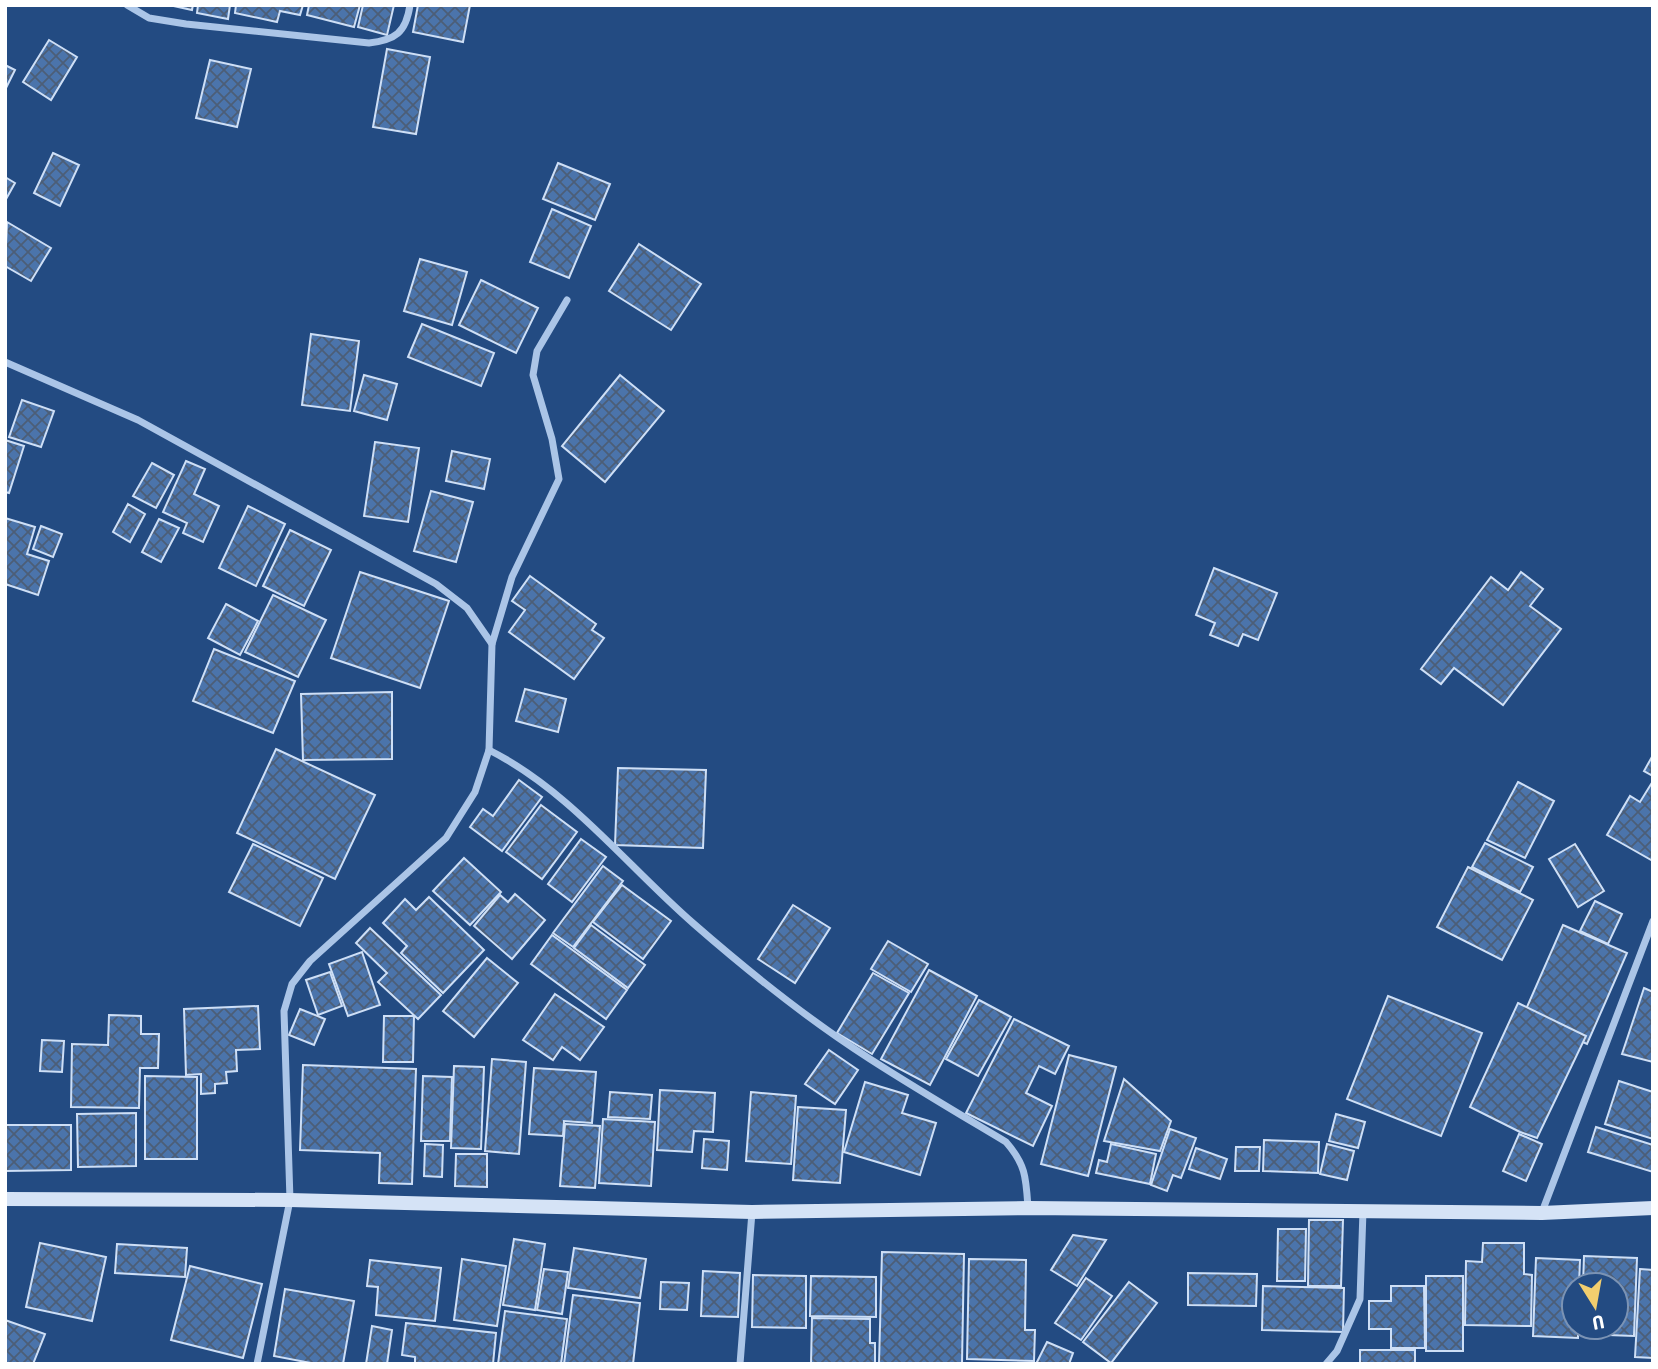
<svg xmlns="http://www.w3.org/2000/svg" width="1658" height="1369" font-family="'Asap Condensed',sans-serif">
<style>
.building{fill:url(#building-cross-hatch);stroke:#cedff6;stroke-width:2}
.lines{fill:none;stroke-linecap:round;stroke-linejoin:round}
.street{stroke:#abc5e7;stroke-width:7}
.secondary{stroke:#d5e3f6;stroke-width:14}
</style>
<defs>
<pattern id="building-cross-hatch" width="8" height="8" patternUnits="userSpaceOnUse" patternTransform="scale(1.75)"><rect width="8" height="8" fill="#4b74ab"/><path d="M0 0l8 8M0 8l8-8" fill="none" stroke="#4c5e77"/></pattern>
</defs>
<rect width="100%" height="100%" fill="#234b82"/>
<g class="building">
<path d="M169,5H193L192,10Z"/>
<path d="M198,5H230L228,19L197,13Z"/>
<path d="M236,5H303L300,15L280,11L277,22L235,13Z"/>
<path d="M309,5H360L354,27L307,15Z"/>
<path d="M363,5H394L387,35L358,27Z"/>
<path d="M418,5H470L463,42L413,32Z"/>
<path d="M49,40L77,57L51,100L23,82Z"/>
<path d="M387,49L430,57L416,134L373,127Z"/>
<path d="M210,60L251,69L237,127L196,118Z"/>
<path d="M5,65L15,70L5,90Z"/>
<path d="M53,153L79,165L60,206L34,193Z"/>
<path d="M558,163L610,184L595,220L543,199Z"/>
<path d="M5,177L15,183L5,201Z"/>
<path d="M552,209L591,226L569,278L530,262Z"/>
<path d="M7,222L51,248L31,281L5,266Z"/>
<path d="M639,244L701,284L671,330L609,291Z"/>
<path d="M420,259L467,272L452,325L404,311Z"/>
<path d="M481,280L538,308L516,353L459,325Z"/>
<path d="M422,324L494,353L481,386L408,357Z"/>
<path d="M311,334L359,341L350,411L302,405Z"/>
<path d="M364,375L397,384L387,420L354,411Z"/>
<path d="M620,375L664,411L605,482L562,446Z"/>
<path d="M22,400L54,411L41,447L9,437Z"/>
<path d="M5,440L24,446L9,493L5,492Z"/>
<path d="M375,442L419,448L408,522L364,516Z"/>
<path d="M452,451L490,459L484,489L446,481Z"/>
<path d="M186,461L205,469L194,494L219,506L203,542L183,533L187,523L163,512Z"/>
<path d="M152,463L174,475L156,508L133,496Z"/>
<path d="M431,491L473,502L456,562L414,551Z"/>
<path d="M128,504L145,514L130,542L113,532Z"/>
<path d="M248,506L285,524L256,586L219,568Z"/>
<path d="M5,518L35,527L27,554L49,561L38,595L5,584Z"/>
<path d="M159,519L179,528L161,562L142,552Z"/>
<path d="M41,526L62,534L53,557L33,549Z"/>
<path d="M290,530L331,550L304,606L263,586Z"/>
<path d="M1214,568L1277,593L1258,640L1243,634L1238,646L1210,635L1215,623L1196,615Z"/>
<path d="M360,572L449,601L420,688L331,658Z"/>
<path d="M1521,572L1543,589L1530,606L1561,629L1503,705L1454,668L1441,684L1421,669L1491,577L1508,590Z"/>
<path d="M530,576L596,624L592,630L604,638L574,679L509,632L525,610L512,601Z"/>
<path d="M273,595L326,620L298,677L245,652Z"/>
<path d="M226,604L258,621L240,655L208,638Z"/>
<path d="M214,649L295,681L273,733L193,701Z"/>
<path d="M525,689L566,699L558,732L516,721Z"/>
<path d="M392,692V759L303,760L301,694Z"/>
<path d="M276,749L375,795L335,879L237,833Z"/>
<path d="M1653,755V776L1644,771Z"/>
<path d="M618,768L706,770L703,848L615,845Z"/>
<path d="M519,780L542,797L502,851L470,827L483,809L493,816Z"/>
<path d="M1653,781V861L1607,835L1630,796L1640,802Z"/>
<path d="M1518,782L1554,801L1525,858L1487,840Z"/>
<path d="M541,805L577,832L542,879L506,852Z"/>
<path d="M581,839L606,857L572,902L548,884Z"/>
<path d="M1485,843L1533,867L1520,892L1472,867Z"/>
<path d="M253,844L323,878L300,926L229,892Z"/>
<path d="M1575,844L1604,891L1578,907L1549,859Z"/>
<path d="M464,858L501,892L470,925L433,891Z"/>
<path d="M603,866L623,881L573,947L553,933Z"/>
<path d="M1468,867L1533,900L1502,960L1437,927Z"/>
<path d="M622,885L671,921L643,959L593,922Z"/>
<path d="M515,894L545,920L512,959L474,926L500,895L508,902Z"/>
<path d="M429,897L484,950L443,993L401,953L407,946L383,923L405,899L416,910Z"/>
<path d="M1595,901L1622,914L1608,944L1580,931Z"/>
<path d="M793,905L830,928L795,983L758,959Z"/>
<path d="M591,925L645,965L628,988L574,948Z"/>
<path d="M1563,925L1627,953L1587,1044L1523,1016Z"/>
<path d="M370,928L441,995L418,1019L378,982L387,973L356,943Z"/>
<path d="M552,935L627,990L606,1019L531,964Z"/>
<path d="M888,941L928,964L911,992L871,969Z"/>
<path d="M362,952L380,1005L348,1016L329,964Z"/>
<path d="M487,958L518,983L474,1037L443,1011Z"/>
<path d="M929,970L977,996L930,1085L881,1059Z"/>
<path d="M330,972L342,1006L318,1015L306,980Z"/>
<path d="M873,973L909,993L872,1054L837,1033Z"/>
<path d="M1644,988L1653,992V1062L1622,1054Z"/>
<path d="M555,994L604,1027L580,1060L562,1047L553,1060L523,1040Z"/>
<path d="M1388,996L1482,1033L1441,1136L1347,1099Z"/>
<path d="M979,1000L1011,1017L978,1076L946,1059Z"/>
<path d="M1518,1003L1586,1036L1537,1138L1520,1132L1470,1107Z"/>
<path d="M258,1006L260,1049L236,1050L237,1071L226,1072L227,1083L215,1084V1093L201,1094V1074L186,1075L184,1009Z"/>
<path d="M300,1009L325,1019L314,1045L289,1035Z"/>
<path d="M109,1015L141,1016V1034H159L158,1068H140L139,1108L71,1107L72,1044L108,1045Z"/>
<path d="M384,1016H414L413,1062H383Z"/>
<path d="M1014,1019L1069,1046L1055,1074L1039,1066L1026,1093L1052,1106L1033,1146L966,1113Z"/>
<path d="M42,1040L64,1041L62,1072L40,1071Z"/>
<path d="M829,1050L858,1070L835,1104L805,1084Z"/>
<path d="M1069,1055L1116,1067L1088,1176L1041,1164Z"/>
<path d="M492,1059L526,1062L519,1154L485,1151Z"/>
<path d="M303,1065L416,1069L412,1184L379,1183L380,1153L300,1150Z"/>
<path d="M454,1066L484,1067L481,1149L451,1148Z"/>
<path d="M534,1068L596,1072L592,1123L564,1121L563,1136L529,1134Z"/>
<path d="M145,1076L197,1077V1159H145Z"/>
<path d="M423,1076L452,1077L450,1141H421Z"/>
<path d="M1124,1079L1171,1121L1160,1151L1104,1141Z"/>
<path d="M1619,1081L1653,1092V1139L1605,1124Z"/>
<path d="M865,1082L908,1095L902,1113L936,1123L920,1175L844,1152Z"/>
<path d="M660,1090L715,1093L713,1132L694,1131L692,1152L657,1150Z"/>
<path d="M610,1092L652,1095L650,1119L608,1117Z"/>
<path d="M751,1092L796,1096L791,1164L746,1161Z"/>
<path d="M798,1107L846,1110L840,1183L793,1180Z"/>
<path d="M136,1113V1166L78,1167L77,1114Z"/>
<path d="M1336,1114L1365,1122L1358,1148L1329,1141Z"/>
<path d="M603,1119L655,1122L651,1186L599,1183Z"/>
<path d="M565,1124L600,1126L595,1188L560,1186Z"/>
<path d="M5,1125H71V1170L5,1171Z"/>
<path d="M1596,1127L1653,1145V1172L1588,1152Z"/>
<path d="M1170,1129L1196,1138L1181,1178L1173,1175L1167,1191L1151,1185Z"/>
<path d="M1519,1134L1542,1144L1526,1181L1503,1171Z"/>
<path d="M704,1139L729,1141L727,1170L702,1168Z"/>
<path d="M1264,1140L1319,1142L1318,1173L1263,1171Z"/>
<path d="M425,1144L443,1145L442,1177L424,1176Z"/>
<path d="M1111,1144L1156,1154L1150,1184L1096,1173L1099,1160L1107,1162Z"/>
<path d="M1327,1144L1354,1151L1347,1180L1320,1174Z"/>
<path d="M1236,1147H1260L1259,1171H1235Z"/>
<path d="M1196,1148L1227,1159L1220,1179L1189,1169Z"/>
<path d="M456,1154H487V1187L455,1186Z"/>
<path d="M1309,1220H1343L1341,1286H1308Z"/>
<path d="M1278,1229H1306L1305,1281H1277Z"/>
<path d="M1073,1235L1106,1240L1077,1286L1051,1270Z"/>
<path d="M514,1239L545,1244L535,1310L503,1305Z"/>
<path d="M40,1243L106,1257L92,1321L26,1307Z"/>
<path d="M1483,1243H1524V1274L1532,1275L1531,1326L1465,1325L1466,1261L1482,1262Z"/>
<path d="M117,1244L187,1248L185,1277L115,1273Z"/>
<path d="M574,1248L646,1259L640,1298L568,1288Z"/>
<path d="M882,1252L964,1254L962,1364H879Z"/>
<path d="M1584,1256L1637,1258L1634,1336L1581,1334V1327H1616V1285H1583Z"/>
<path d="M1536,1258L1580,1260L1579,1285H1574V1327H1578V1338L1533,1336Z"/>
<path d="M462,1259L506,1266L497,1326L454,1320Z"/>
<path d="M969,1259L1026,1260L1025,1330H1035L1034,1361L967,1359Z"/>
<path d="M370,1260L441,1268L435,1321L376,1315L378,1287L367,1286Z"/>
<path d="M190,1266L262,1284L243,1358L171,1340Z"/>
<path d="M544,1269L568,1272L562,1314L537,1310Z"/>
<path d="M1640,1269L1653,1270V1358L1635,1357Z"/>
<path d="M703,1271L740,1273L738,1317L701,1316Z"/>
<path d="M1188,1273L1257,1274L1256,1306L1188,1305Z"/>
<path d="M753,1275L806,1276V1328L752,1327Z"/>
<path d="M811,1276L876,1277V1317L810,1316Z"/>
<rect x="1426" y="1276" width="37" height="75"/>
<path d="M1086,1278L1112,1296L1081,1340L1055,1323Z"/>
<path d="M661,1282L689,1283L687,1310L660,1309Z"/>
<path d="M1129,1282L1157,1303L1111,1363L1083,1342Z"/>
<path d="M1263,1286L1344,1288L1343,1332L1262,1330Z"/>
<path d="M1391,1286H1424L1425,1348H1391V1329H1369V1301H1391Z"/>
<path d="M285,1289L354,1301L343,1364H316L274,1356Z"/>
<path d="M573,1295L640,1303L633,1364H564Z"/>
<path d="M505,1311L567,1319L561,1364H498Z"/>
<path d="M812,1318L870,1319V1343H875V1364H811Z"/>
<path d="M5,1320L45,1334L33,1364H5Z"/>
<path d="M406,1323L496,1333L493,1364H415V1357L402,1355Z"/>
<path d="M372,1326L392,1330L387,1364H366Z"/>
<path d="M1047,1342L1073,1353L1069,1364H1036Z"/>
<rect x="1360" y="1350" width="55" height="14"/>
</g>
<g class="lines">
<g class="street">
<path d="M127,5L149,18L186,24L369,43C395,40 406,33 410,5"/>
<path d="M5,362L138,420L436,584L467,608L492,644L489,750L475,792L446,838L310,961L292,984L284,1011L290,1200L257,1364"/>
<path d="M492,644L512,577L559,479L552,439L533,375L537,351L567,300"/>
<path d="M489,750C570,791 626,865 694,924C749,972 809,1020 870,1059C915,1088 961,1115 1006,1142C1026,1165 1026,1178 1028,1208"/>
<path d="M1542,1212L1653,921"/>
<path d="M740,1364L752,1212"/>
<path d="M1326,1364L1337,1351L1360,1299L1363,1211"/>
</g>
<path class="secondary" d="M5,1199L290,1200L752,1212L1028,1208L1542,1213L1653,1208"/>
</g>
<rect width="1658" height="1369" fill="none" stroke="#ffffff" stroke-width="14"/>
<g transform="translate(1595 1306) rotate(169)"><circle r="33" fill="#234b82" stroke="#7b93b4" stroke-width="2"/>
<path d="M0-5L12 26L0 18L-12 26Z" fill="#f2ce6e"/>
<text y="-10" font-size="19" font-weight="bold" text-anchor="middle" fill="#ffffff">U</text>
</g>
</svg>
